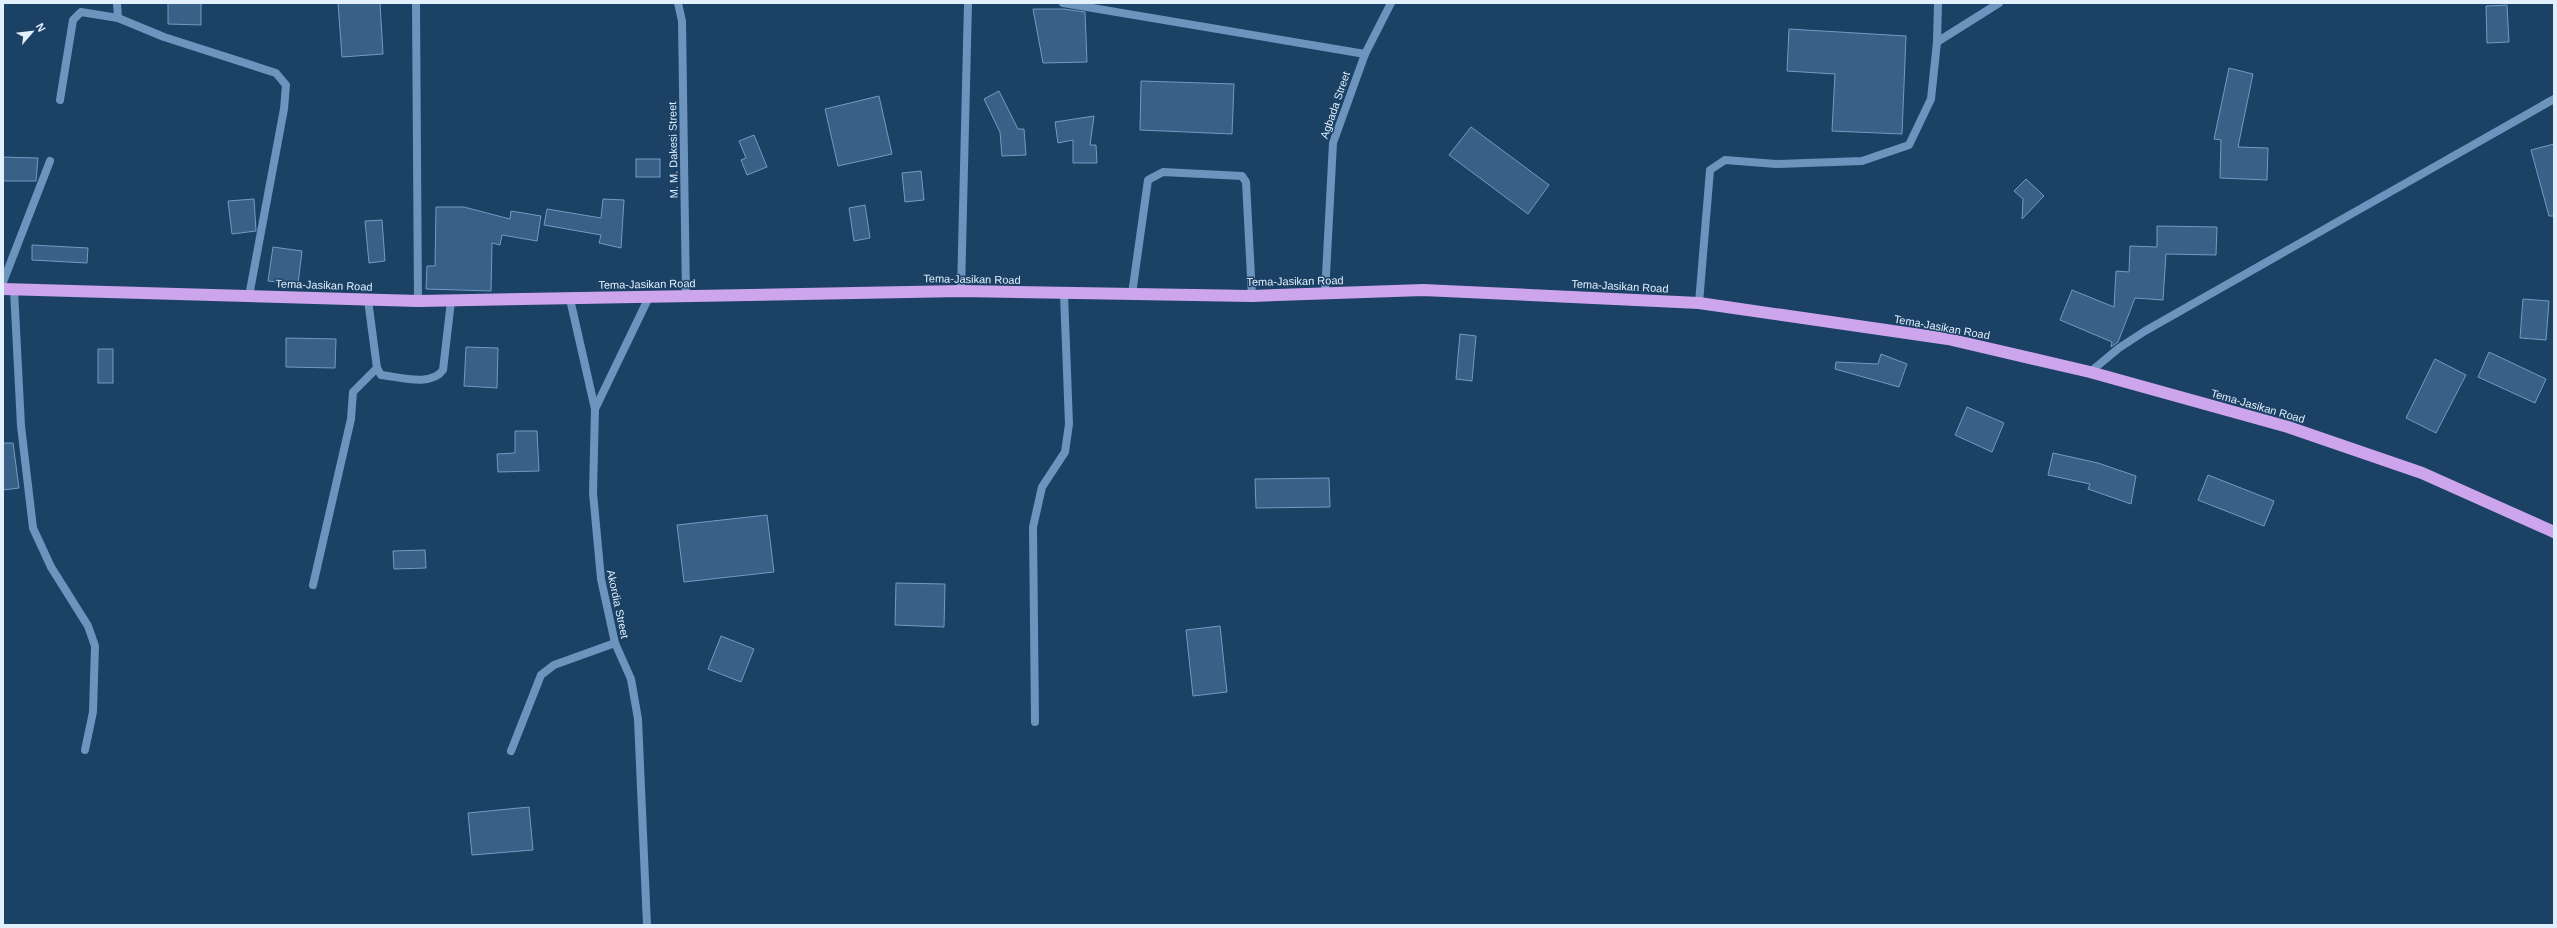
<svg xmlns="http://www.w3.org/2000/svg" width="2557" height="928" font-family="Arial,sans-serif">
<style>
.building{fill:#396086;stroke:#729bc4}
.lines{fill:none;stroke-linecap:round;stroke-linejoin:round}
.lane{stroke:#6c94bd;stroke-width:8}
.street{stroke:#6c94bd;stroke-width:8}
.highway{stroke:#cda5ed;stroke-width:12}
.labels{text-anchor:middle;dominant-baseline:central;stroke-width:3;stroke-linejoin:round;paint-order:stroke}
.street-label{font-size:11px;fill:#e2effc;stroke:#1b4165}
</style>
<rect width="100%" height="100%" fill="#1b4165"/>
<g class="building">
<path d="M168,3H201V25L168,24Z"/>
<path d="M338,3H380L383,54L342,57Z"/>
<path d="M2507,5L2509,42L2487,43L2486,6Z"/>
<path d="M1033,9H1064L1085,12L1087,62L1043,63Z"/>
<path d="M1789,29L1906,36L1902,134L1832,131L1835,74L1787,71Z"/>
<path d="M2229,68L2253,74L2238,147L2268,148L2267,180L2220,178L2221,140L2214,139Z"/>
<path d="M1141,81L1234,84L1232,134L1140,130Z"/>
<path d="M999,91L1018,129H1024L1026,155L1002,156L1000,132L984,99Z"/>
<path d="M879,96L892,154L838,166L825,109Z"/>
<path d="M1094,116L1090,145H1096L1097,163H1073V140L1058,143L1055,122Z"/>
<path d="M1471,127L1549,185L1528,214L1449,155Z"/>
<path d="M754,135L767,167L747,175L741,160L746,158L739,141Z"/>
<path d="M2554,144V216H2549L2531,150Z"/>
<path d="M3,157L38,158L36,181H3Z"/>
<rect x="636" y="159" width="24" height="18"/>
<path d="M921,171L924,200L905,202L902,173Z"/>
<path d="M2026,179L2044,196L2022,219L2023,199L2014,191Z"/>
<path d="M254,199L256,231L232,234L228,201Z"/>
<path d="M603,199L624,200L621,248L599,243L601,235L544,225L547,209L601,218Z"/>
<path d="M865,205L870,238L854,241L849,208Z"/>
<path d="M436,207H464L510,219L511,211L541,216L537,241L502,235L500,245L492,243L491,291L426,289L427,266H435Z"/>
<path d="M382,220L385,261L369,263L365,221Z"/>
<path d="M2157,226L2217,227L2216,255L2166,254L2163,300L2135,298L2118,342L2111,347L2112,342L2060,320L2072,290L2114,307L2116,271L2129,272L2130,246L2157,247Z"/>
<path d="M32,245L88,248L87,263L32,260Z"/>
<path d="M273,247L302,251L298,284L268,281Z"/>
<path d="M2523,299L2549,301L2546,340L2520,338Z"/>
<path d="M1460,334L1476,336L1472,381L1456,379Z"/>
<path d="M286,338L336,339L335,368L286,367Z"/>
<path d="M466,347L498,348L497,388L464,386Z"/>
<rect x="98" y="349" width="15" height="34"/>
<path d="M2489,352L2546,379L2535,403L2478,377Z"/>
<path d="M1881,354L1907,364L1899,387L1835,369L1836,362L1878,364Z"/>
<path d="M2435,359L2466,375L2436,433L2406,418Z"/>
<path d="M1967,407L2004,423L1992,452L1955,435Z"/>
<path d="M515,431H537L539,471L498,472L497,454L515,453Z"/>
<path d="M3,443H13L19,488L3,490Z"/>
<path d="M2053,453L2098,463L2136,476L2131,504L2088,489L2090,484L2048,475Z"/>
<path d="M2208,475L2274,501L2264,526L2198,500Z"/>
<path d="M1329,478L1330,507L1256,508L1255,479Z"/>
<path d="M767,515L774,572L684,582L677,525Z"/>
<path d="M425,550L426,568L394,569L393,551Z"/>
<path d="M896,583L945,584L944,627L895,625Z"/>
<path d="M1220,626L1227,692L1193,696L1186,630Z"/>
<path d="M721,636L754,649L741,682L708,669Z"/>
<path d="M529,807L533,850L472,855L468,813Z"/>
</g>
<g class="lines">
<g class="lane">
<path d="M1132,294L1148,180L1163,172L1242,176L1246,182L1252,296"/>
<path d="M368,300L377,368L381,375C400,377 431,387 443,370L451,301"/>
<path d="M313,585L351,419L353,392L377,368"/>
</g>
<g class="street">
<path d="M117,3L118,18L164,37L276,73L286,85L284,109L249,296"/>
<path d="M416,3L418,301"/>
<path d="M678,3L682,21L686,297"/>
<path d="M1063,3L1365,54"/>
<path d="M1937,42L1999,3"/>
<path d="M60,100L73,20L81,12L118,18"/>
<path d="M3,282L50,161"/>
<path d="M14,290L21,426L33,528L51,567L88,626L95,646L93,712L85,750"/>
<path d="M961,291L968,3"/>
<path d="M1325,294L1333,143L1365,54L1391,3"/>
<path d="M570,299L595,409"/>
<path d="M1699,303L1710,170L1725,160L1776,164L1862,161L1909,145L1931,99L1937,42L1938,3"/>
<path d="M2090,372L2119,348L2145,331L2554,99"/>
<path d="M1035,722L1033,527L1042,487L1065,452L1069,424L1064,294"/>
<path d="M511,751L541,675L554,665L615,643"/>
<path d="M647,925L638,719L631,679L615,643L601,579L593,493L595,409L649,297"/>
</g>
<path class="highway" d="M3,289L418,301L961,291L1252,296L1423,290L1699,303L1948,339L2090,372L2288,427L2422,473L2554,532"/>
</g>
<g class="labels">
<g class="street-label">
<text transform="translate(1335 105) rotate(-71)">Agbada Street</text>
<text transform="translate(673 150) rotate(-91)">M. M. Dakesi Street</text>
<text transform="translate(972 279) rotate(1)">Tema-Jasikan Road</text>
<text transform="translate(1295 281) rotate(-1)">Tema-Jasikan Road</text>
<text transform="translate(647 284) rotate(-1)">Tema-Jasikan Road</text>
<text transform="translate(324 285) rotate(2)">Tema-Jasikan Road</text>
<text transform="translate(1620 286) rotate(3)">Tema-Jasikan Road</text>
<text transform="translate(1942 327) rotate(10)">Tema-Jasikan Road</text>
<text transform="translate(2258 406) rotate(16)">Tema-Jasikan Road</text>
<text transform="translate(618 604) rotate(78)">Akordia Street</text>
</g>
</g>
<rect width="2557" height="928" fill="none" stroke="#e2effc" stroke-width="8"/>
<g transform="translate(32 32) rotate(62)" stroke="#1b4165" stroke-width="3" paint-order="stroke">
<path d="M0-3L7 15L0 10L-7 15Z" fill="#e2effc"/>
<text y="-6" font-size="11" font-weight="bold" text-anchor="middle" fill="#e2effc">N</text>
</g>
</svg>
